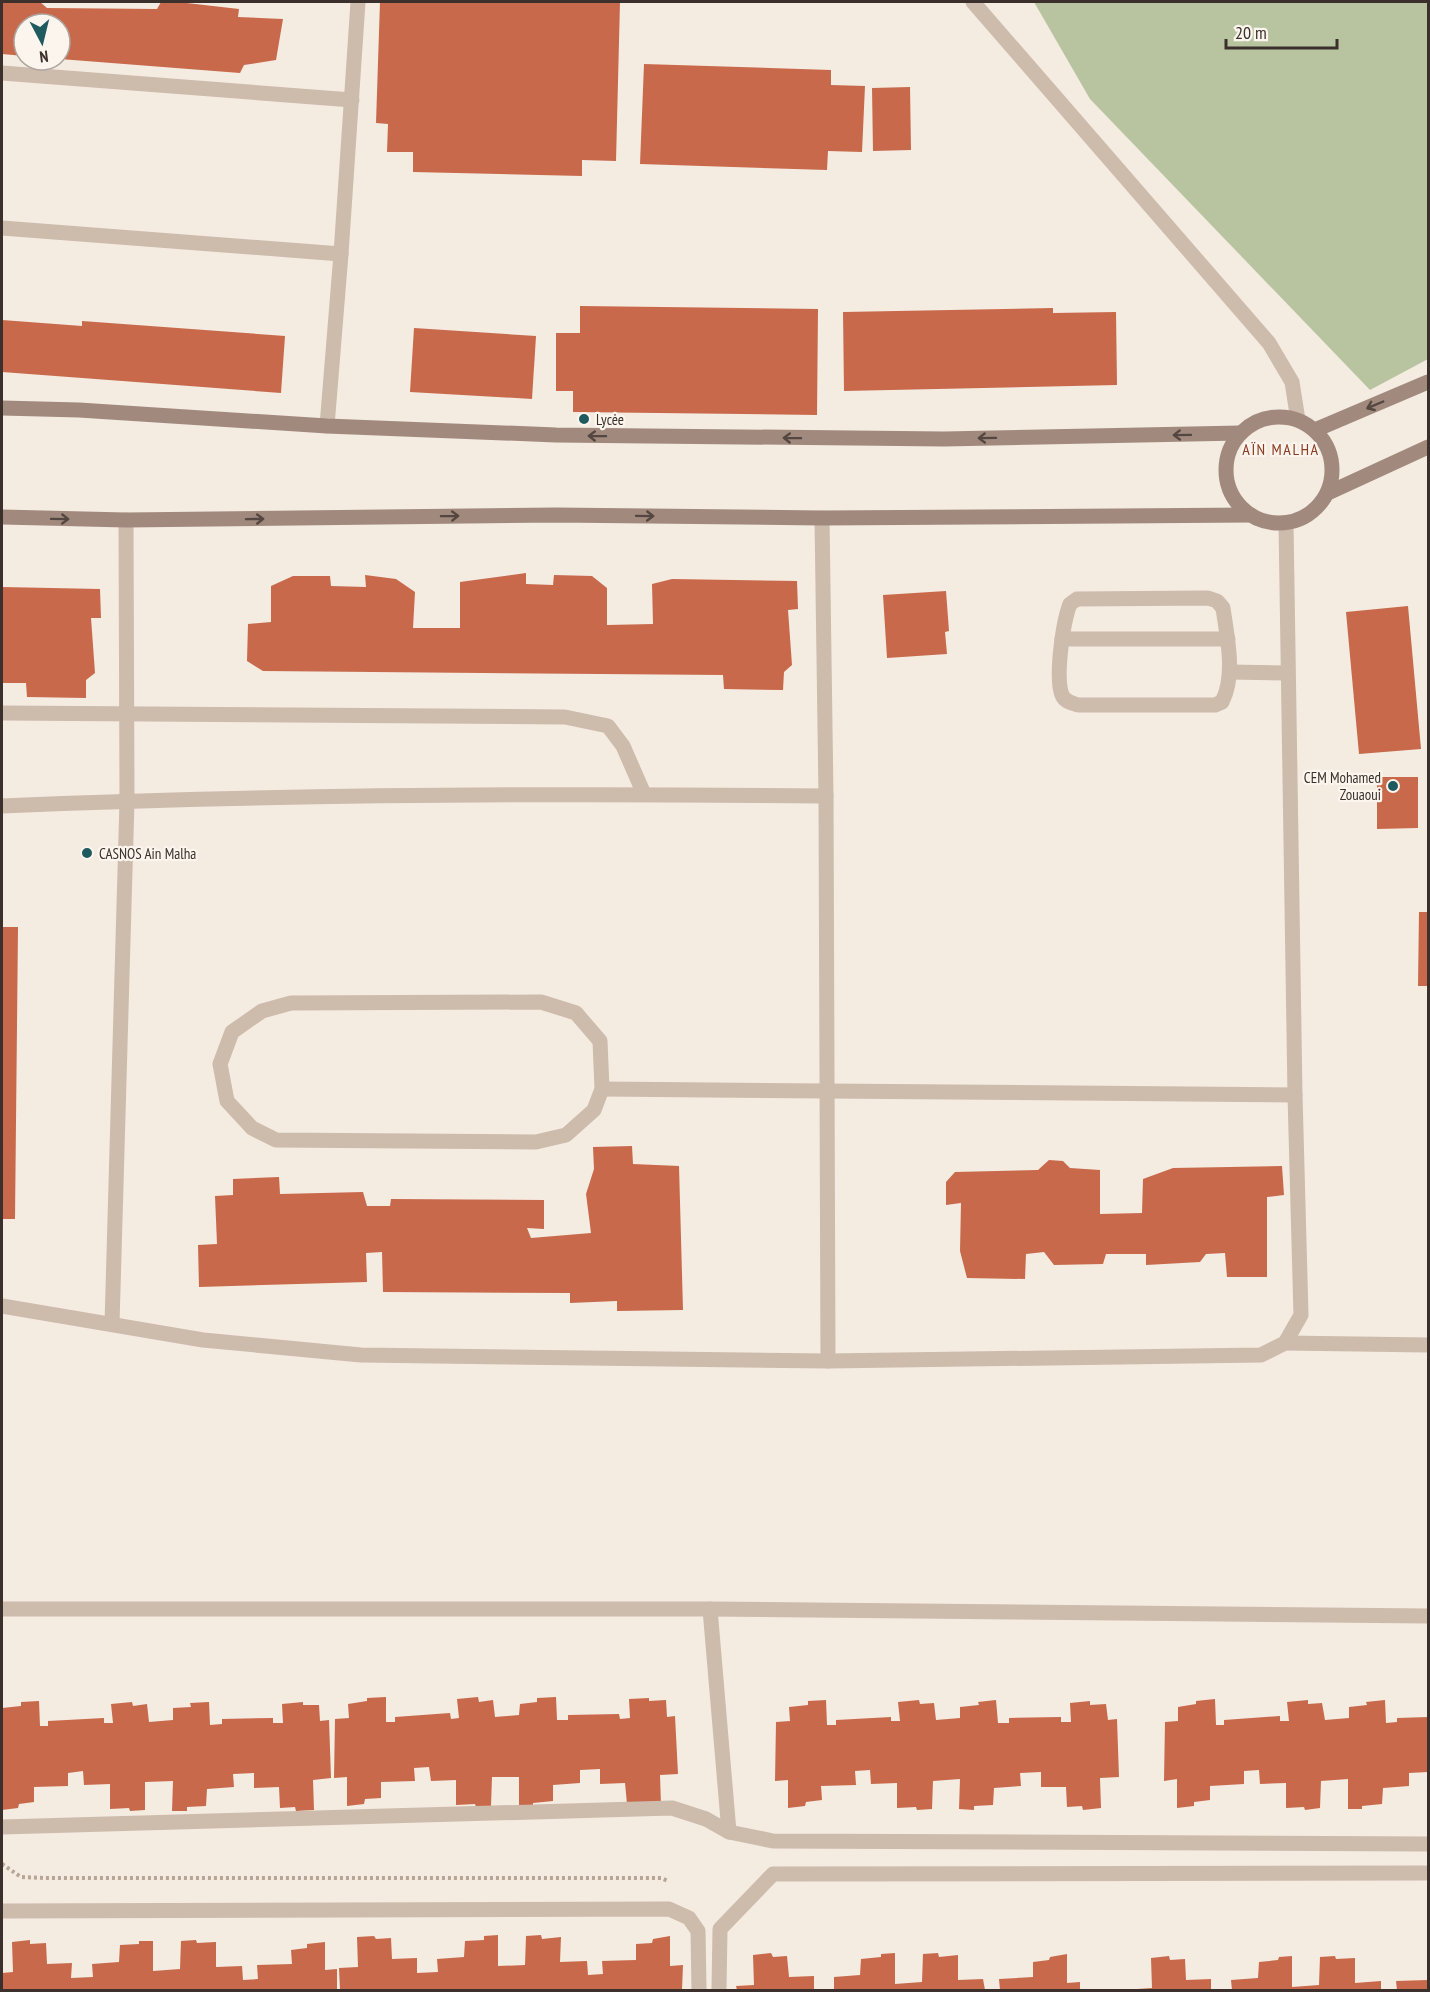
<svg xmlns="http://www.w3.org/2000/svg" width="1430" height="1992" font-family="'PT Sans Narrow',sans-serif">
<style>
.green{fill:#b8c4a0}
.building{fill:#c8694b}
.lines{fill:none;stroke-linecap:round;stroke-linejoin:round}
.path{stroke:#b9a596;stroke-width:4;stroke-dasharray:3 3;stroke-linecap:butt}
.lane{stroke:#cdbbac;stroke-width:15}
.street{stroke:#cdbbac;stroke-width:15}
.secondary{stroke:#a18a7d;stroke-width:15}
.oneway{stroke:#544640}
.poi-dot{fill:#1f5a5e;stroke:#fbf5ee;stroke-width:2}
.labels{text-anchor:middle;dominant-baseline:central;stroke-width:4.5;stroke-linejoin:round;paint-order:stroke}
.poi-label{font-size:15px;fill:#3b302b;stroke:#fbf5ee;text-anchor:start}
.neighbourhood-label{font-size:16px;letter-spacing:1.5px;fill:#8c3b22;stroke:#fbf5ee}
</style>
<rect width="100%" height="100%" fill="#f4ebe1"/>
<path class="green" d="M1034,2H1428V359L1370,390L1090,99Z"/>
<g class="building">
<path d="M2,2H40L47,8L157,9L161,2H178L239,9L238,17L283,19L276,60L244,65L240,73L60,59V24H24V56L2,54Z"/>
<path d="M380,2H620L616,161L582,160V176L413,172V152H387L388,124L376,123Z"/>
<path d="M644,64L831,70V85L865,86L862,152L828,151L827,170L640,164Z"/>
<path d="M910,87L911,150L873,151L872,88Z"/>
<path d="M580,306L818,309L817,415L573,412V391H556V333H580Z"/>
<path d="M1053,308V313L1116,312L1117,385L844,391L843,312Z"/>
<path d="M2,320L82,326V321L285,336L281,393L2,372Z"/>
<path d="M414,328L536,336L532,399L410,392Z"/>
<path d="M526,573V584L553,585L554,575L592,576L607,588V625L653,624L652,584L672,579L797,581L798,609L788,610L792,665L784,672L783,690L724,689L723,675L263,671L247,661L248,624L271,622V586L293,576H330L331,586L366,587L365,575L396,579L415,592L413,628H460V582Z"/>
<path d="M2,587L100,589L101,618H91L95,673L86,680V698L27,697L26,683H2Z"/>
<path d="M946,591L949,631L945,632L947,654L887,658L883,595Z"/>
<path d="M1408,606L1421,749L1359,754L1346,612Z"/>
<path d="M1377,777H1418V828L1377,829Z"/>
<path d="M1419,912H1428V986H1418Z"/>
<path d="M2,927H18L15,1219H2Z"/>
<path d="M632,1146L633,1164L679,1166L683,1310L617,1311V1301L570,1303V1293L383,1292L382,1252L366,1253L367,1282L199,1287L198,1245L217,1244L215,1196L233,1195V1179L279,1177L280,1194L363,1192L367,1206H390L391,1199L544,1200V1229L527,1228L531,1238L591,1233L586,1194L594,1169L593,1147Z"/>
<path d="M1049,1160L1063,1161L1070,1168L1100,1170V1214L1142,1213L1143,1179L1173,1168L1282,1166L1284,1195L1267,1197V1277H1227L1225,1253L1206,1254L1200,1262L1146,1265V1254H1106L1103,1264L1054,1265L1044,1252L1026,1254L1025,1279L967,1278L960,1251L961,1203L946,1205V1182L955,1172L1038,1170Z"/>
<path d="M386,1697V1722H395V1717L450,1713L451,1719L459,1718L457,1699L478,1697L479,1702L493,1700L495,1717L519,1715L520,1704L537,1702V1698L556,1697L557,1720H568V1715L619,1714L620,1719L630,1718L629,1699L649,1698V1701L666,1700L667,1717L675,1716L678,1774L660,1775L661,1805L627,1804L625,1783L600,1784V1769L580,1770V1783L553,1785V1801L533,1803V1806L519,1807V1777H492L491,1806L476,1807L475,1804L456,1805V1780L431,1781L429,1767L414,1768L415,1781L381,1782V1798L365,1799L364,1804L347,1806V1777L334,1778L335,1719L349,1718L348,1704L367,1701V1698Z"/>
<path d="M1215,1699L1216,1725H1224V1720L1280,1716V1721H1289L1287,1702L1308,1700V1704L1322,1703L1325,1720L1349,1718V1707L1367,1705L1366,1702L1385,1700L1386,1723L1397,1722V1718L1428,1717V1772L1409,1773V1786L1383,1788L1382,1804L1362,1806V1809H1348V1779L1321,1781L1320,1808L1305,1810L1304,1807L1286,1808V1783L1260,1784L1259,1770L1244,1771V1784L1210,1786V1800L1194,1802V1806L1177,1808V1779L1164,1781L1165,1722L1178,1721V1707L1196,1704V1701Z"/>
<path d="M826,1700L827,1725H836V1720L891,1717V1721H900L898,1702L919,1700L920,1704L934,1703L936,1720L960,1718V1707L979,1705L978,1702L996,1700L998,1723H1009V1718L1061,1717V1722H1071L1070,1703L1090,1701V1705L1106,1704L1108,1720L1117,1719L1119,1777L1100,1778L1101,1808L1083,1810L1082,1806L1067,1807L1066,1787H1041V1772L1020,1773L1021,1786L994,1788L993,1805L974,1806V1810L959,1809L960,1779L933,1781L932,1809L917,1810L916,1807L897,1808V1783L871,1784L870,1770L855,1771L856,1785L821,1786L822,1800L806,1802L805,1806L788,1808V1780L775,1781L776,1722L790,1721L789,1707L808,1705V1701Z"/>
<path d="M39,1701L40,1726H48V1721L104,1718V1723H113L111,1704L132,1702L133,1706L147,1704L149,1722L173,1720V1708L191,1707L190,1703L209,1702L210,1725L222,1724V1719L273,1718V1723H283L282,1704L303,1702V1705H319L320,1721L329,1720L331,1778L313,1780L314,1810L296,1811L295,1807L280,1808L279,1787L254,1788V1773L233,1774L234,1787L207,1789L206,1806L187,1807V1811H172L173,1781L145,1782V1810L130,1811L129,1808L110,1809V1784L84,1785L83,1771L68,1773V1786L34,1787V1802L19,1804L18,1808L2,1810V1708L21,1706V1702Z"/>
<path d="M498,1935V1966L525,1965L526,1936L541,1935L542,1939L561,1937L560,1962L587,1961L588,1975L603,1974L602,1961L636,1960V1944L652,1943L653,1939L670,1936V1966L683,1965L682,1990H340L339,1968L358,1967L357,1937L374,1936L376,1939L391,1938L392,1959L417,1958V1973L438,1972L437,1959L464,1957L465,1941L484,1940V1936Z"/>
<path d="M30,1940V1944L46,1943L47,1964L72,1963L71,1978L93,1977L92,1964L119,1962L120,1945L139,1944V1941H153V1971L180,1969L181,1941L196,1940L197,1943L216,1942V1967L242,1966L243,1980L258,1979L257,1965L292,1964L291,1950L307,1948V1944L325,1942V1970L337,1969V1990H2V1973L13,1972L12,1942Z"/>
<path d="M771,1953L773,1957L787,1956L789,1977L814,1976V1990H737L736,1986L754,1985L753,1955Z"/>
<path d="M895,1953V1984L922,1982L923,1954L938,1953L939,1957L958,1955V1980L983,1979L985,1990H834V1977L860,1975L861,1959L881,1957V1954Z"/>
<path d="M1067,1954V1983L1080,1982V1990H1000L999,1979L1033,1977V1962L1049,1960L1050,1957Z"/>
<path d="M1169,1956L1170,1960L1185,1959L1186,1980L1211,1979V1990H1137V1989L1152,1988L1151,1958Z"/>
<path d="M1292,1956V1987L1319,1985L1320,1957L1335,1956L1336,1959L1355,1958V1983L1381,1981V1990H1232L1231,1980L1258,1978L1259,1962L1278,1960L1279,1957Z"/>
<path d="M1428,1980V1990H1397L1396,1981Z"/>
</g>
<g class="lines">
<path class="path" d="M2,1864L21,1877L44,1878H661L668,1881"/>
<g class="lane">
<path d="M973,2L1269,343L1292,382L1298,420"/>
<path d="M2,73L352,100"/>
<path d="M1208,598L1217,601L1223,608C1227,637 1236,675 1222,702L1215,705H1078C1072,703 1065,702 1062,695C1055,677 1063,622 1070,604L1077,599Z"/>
<path d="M1062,639H1228"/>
<path d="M1230,672L1287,673"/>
<path d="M2,713L565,717L608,726L623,746L644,794"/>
<path d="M541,1002L576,1013L600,1041L602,1089L594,1110L566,1135L536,1142L276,1140L252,1128L227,1101L220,1064L232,1032L262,1011L291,1003Z"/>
<path d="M602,1089L1295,1095"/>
<path d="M1285,1343L1428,1345"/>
<path d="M710,1609L729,1832"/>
<path d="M2,1827L672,1808L706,1819L729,1832L773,1841L1428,1844"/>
<path d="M2,1911L669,1909L689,1918L698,1931L699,1990"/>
<path d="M719,1990L720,1929L773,1874L1428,1873"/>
</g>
<g class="street">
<path d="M2,228L341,254"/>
<path d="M327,426L341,254L358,2"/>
<path d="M822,518L826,796L828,1361"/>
<path d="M2,806C276,794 551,793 826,796"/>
<path d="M2,1306L203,1340L361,1355L828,1361L1261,1355L1285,1343L1301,1315L1295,1095L1286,523"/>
<path d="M112,1324L127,801L126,520"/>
<path d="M2,1609H710L1428,1616"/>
</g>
<g class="secondary">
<path d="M2,408L79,410L327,426L556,435L944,439L1241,433"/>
<circle cx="1279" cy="470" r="53"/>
<path d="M1315,430L1428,382"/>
<path d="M1328,493L1428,447"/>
<path d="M2,517L126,520L556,515L822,518L1251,515"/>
</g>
</g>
<defs><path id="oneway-shaft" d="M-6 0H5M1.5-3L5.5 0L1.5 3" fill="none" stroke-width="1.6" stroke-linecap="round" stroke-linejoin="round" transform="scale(1.5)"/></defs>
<g class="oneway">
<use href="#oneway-shaft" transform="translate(1375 405) rotate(157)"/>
<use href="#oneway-shaft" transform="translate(1182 435) rotate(179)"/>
<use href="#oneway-shaft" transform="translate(597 436) rotate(-179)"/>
<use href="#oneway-shaft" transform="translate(792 438) rotate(-179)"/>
<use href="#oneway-shaft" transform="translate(987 438) rotate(179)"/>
<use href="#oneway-shaft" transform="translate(450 516) rotate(-1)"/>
<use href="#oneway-shaft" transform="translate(645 516) rotate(1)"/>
<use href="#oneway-shaft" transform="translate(60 519) rotate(1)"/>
<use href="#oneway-shaft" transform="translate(255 519) rotate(-1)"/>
</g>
<g class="poi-dot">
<circle cx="584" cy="419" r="6"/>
<circle cx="1393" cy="786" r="6"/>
<circle cx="87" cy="853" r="6"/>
</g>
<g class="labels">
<g class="poi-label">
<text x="596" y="419">Lycėe</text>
<text x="1381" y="777" text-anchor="end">CEM Mohamed<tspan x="1381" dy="17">Zouaoui</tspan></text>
<text x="99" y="853">CASNOS Ain Malha</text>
</g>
<g class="neighbourhood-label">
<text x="1281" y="449">AÏN MALHA</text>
</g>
</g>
<rect width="1430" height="1992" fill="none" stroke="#3b302b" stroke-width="6"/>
<g transform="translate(42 42) rotate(173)"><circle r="28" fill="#fbf5ee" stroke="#aea6a0" stroke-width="1.5"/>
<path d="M0-4.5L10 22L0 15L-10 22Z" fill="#1f5a5e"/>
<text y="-9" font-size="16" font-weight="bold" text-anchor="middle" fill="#3b302b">N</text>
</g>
<path d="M1226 39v9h111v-9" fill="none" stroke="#3b302b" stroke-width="3"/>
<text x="1235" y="39" font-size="18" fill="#3b302b" stroke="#fbf5ee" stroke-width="4.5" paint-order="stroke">20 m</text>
</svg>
